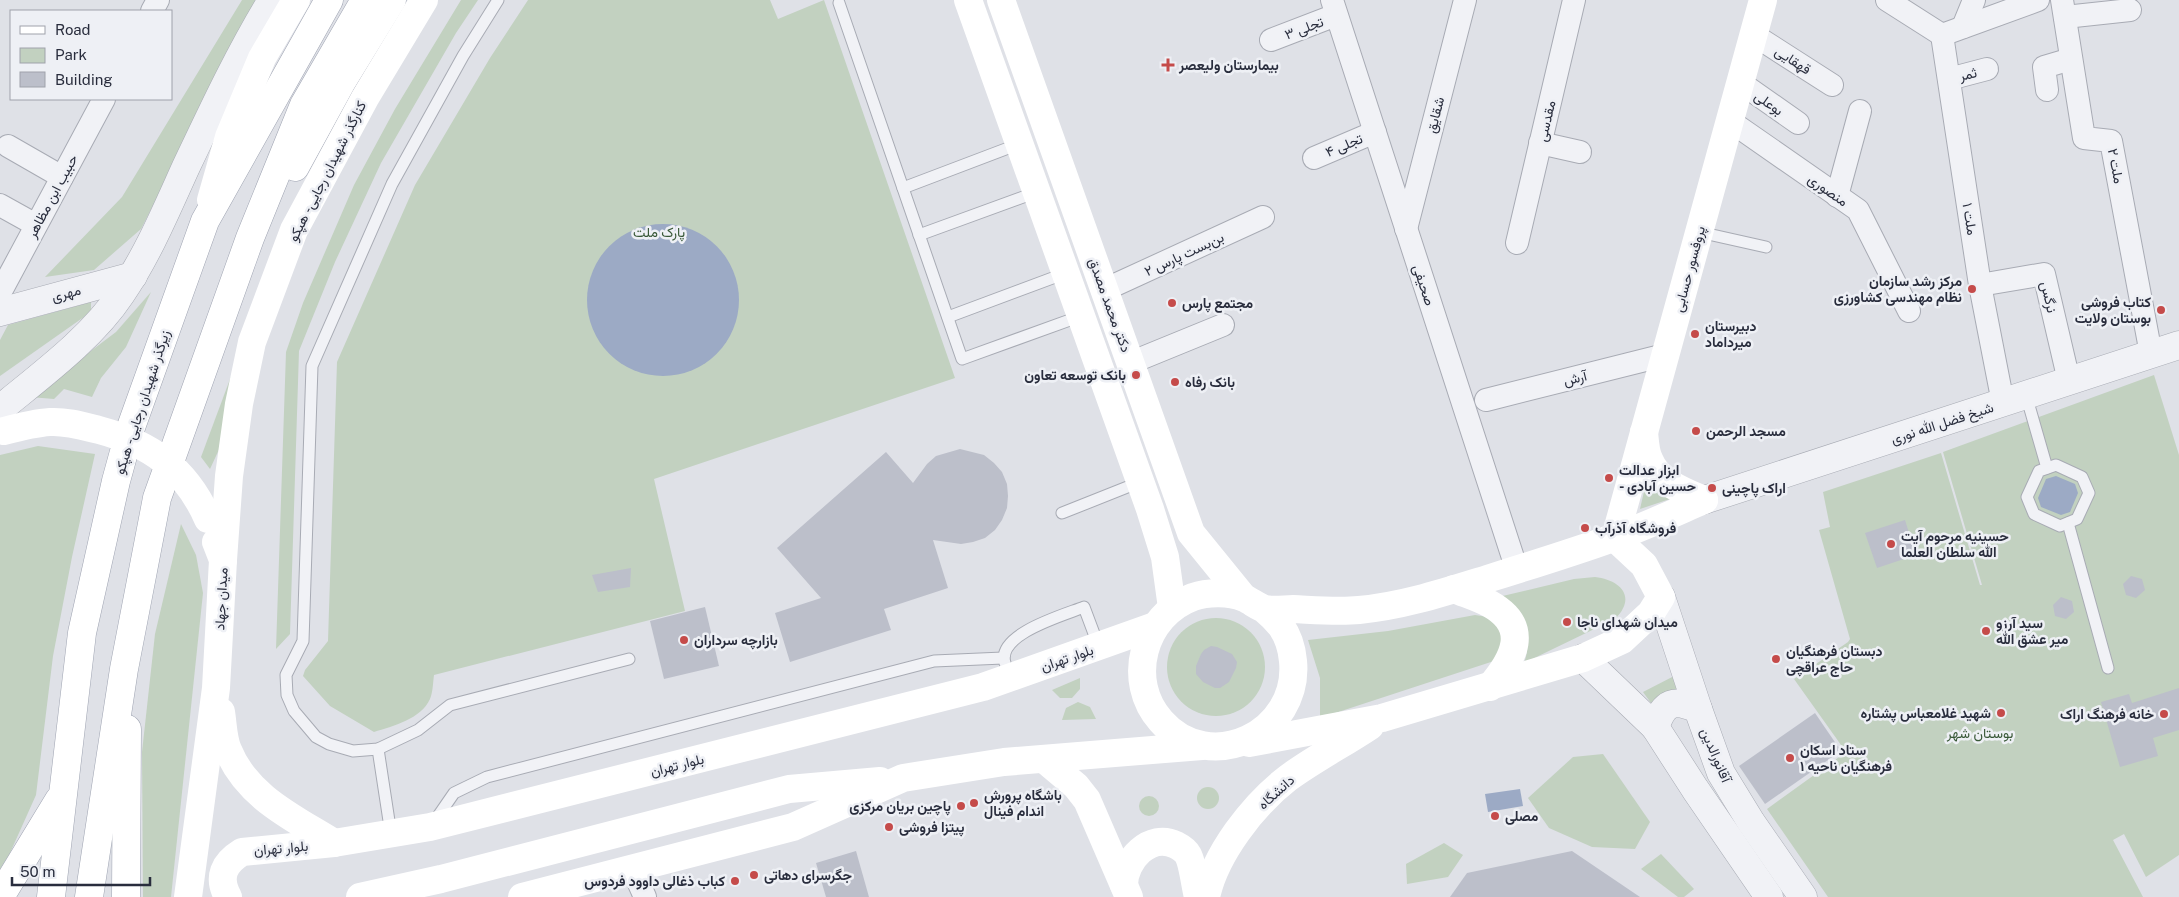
<svg xmlns="http://www.w3.org/2000/svg" width="2179" height="897" font-family="'Public Sans',Vazirmatn,sans-serif">
<style>
.green{fill:#c2d1c0}
.water{fill:#9caac5}
.building{fill:#bcbfca}
.lines{fill:none;stroke-linecap:round;stroke-linejoin:round}
.service-casing{stroke:#a8abb4;stroke-width:13}
.minor-casing{stroke:#a8abb4;stroke-width:24}
.tertiary-casing{stroke:#a8abb4;stroke-width:29}
.primary-casing{stroke:#9fa4b2;stroke-width:29}
.service{stroke:#f1f2f6;stroke-width:11}
.minor{stroke:#f1f2f6;stroke-width:22}
.tertiary{stroke:#f1f2f6;stroke-width:28}
.secondary{stroke:#fff;stroke-width:28}
.primary{stroke:#fff;stroke-width:28}
.secondary-bridge{stroke:#fff;stroke-width:28}
.poi-dot{fill:#c54b4a;stroke:#eef0f5;stroke-width:2}
.labels{text-anchor:middle;dominant-baseline:central;stroke-width:5;stroke-linejoin:round;paint-order:stroke}
.street-label{font-size:14px;fill:#292d3d;stroke:#eef0f5}
.poi-label{font-size:14px;font-weight:bold;fill:#292d3d;stroke:#eef0f5;text-anchor:start}
.park-label{font-size:14px;fill:#385837;stroke:#eef0f5}
</style>
<rect width="100%" height="100%" fill="#dfe1e7"/>
<g class="green">
<path d="M242,0H259L197,111L177,158L141,229L94,270L45,277L122,197Z"/>
<path d="M461,0H478L456,33L381,163L335,262L299,351L290,634L276,649L286,352L303,303L354,185L395,109Z"/>
<path d="M528,0H770L778,19L824,0L955,378L654,479L685,611L434,675C433,682 433,692 430,699C421,719 393,726 374,732L330,706L303,676L305,670L328,641L337,362L415,185L490,58Z"/>
<path d="M151,292L126,347L101,378L92,397L64,389L54,399L30,397L116,332Z"/>
<path d="M91,302V312L0,376V340L8,325Z"/>
<path d="M236,363L222,443L210,469L201,457Z"/>
<path d="M2154,375L2179,455V855L2146,877L2124,834L2113,840L2143,897H1828L1767,809L1846,752L1794,679L1848,642L1850,639L1819,530L1830,527L1823,492L1941,453L1980,585H1982L1943,452Z"/>
<path d="M38,446L95,454L72,557L53,656L36,795L10,853L0,869V455Z"/>
<path d="M1648,474L1670,499L1640,509Z"/>
<path d="M181,524L196,555L203,593L171,897H143L142,752L155,634Z"/>
<path d="M1595,577C1621,580 1637,597 1615,619L1524,663C1536,629 1515,621 1494,598L1574,579Z"/>
<path d="M1475,615L1488,617L1505,633L1497,660L1320,718V678L1308,640L1388,631Z"/>
<circle cx="1216" cy="667" r="49"/>
<path d="M1676,675L1680,689L1665,692L1651,703L1643,692Z"/>
<path d="M1080,678V689L1072,698H1060L1052,690Z"/>
<path d="M1078,702L1090,707L1096,719L1062,720L1066,708Z"/>
<path d="M1603,754L1650,822L1635,849L1592,847L1549,828L1528,798L1573,757Z"/>
<circle cx="1208" cy="798" r="11"/>
<circle cx="1149" cy="806" r="10"/>
<path d="M1444,843L1463,855L1448,877L1407,884L1406,864Z"/>
<path d="M1661,854L1694,889L1684,897H1678L1641,869Z"/>
</g>
<g class="water">
<circle cx="663" cy="300" r="76"/>
<path d="M2056,476L2075,484L2078,493L2070,512L2061,515L2041,507L2038,498L2046,479Z"/>
<path d="M1520,789L1523,806L1488,812L1485,794Z"/>
</g>
<g class="building">
<path d="M960,449L984,455L994,463L1002,472L1007,484L1008,496L1007,508L1002,520L995,530L985,538L973,542L961,544L933,540L948,588L884,609L891,630L790,662L775,613L821,598L777,548L886,452L913,483L927,464L936,456Z"/>
<path d="M1905,520L1916,555L1877,568L1865,533Z"/>
<path d="M631,568L630,587L598,592L592,575Z"/>
<path d="M2131,576L2142,579L2145,590L2136,598L2126,595L2123,584Z"/>
<path d="M2061,597L2072,601L2074,612L2066,619L2055,616L2053,605Z"/>
<path d="M705,607L719,666L664,679L650,621Z"/>
<path d="M1211,646L1217,647L1232,654L1237,662L1236,668L1229,682L1220,688H1215L1203,682L1196,674V666L1201,654L1204,650Z"/>
<path d="M2179,688V730L2153,738L2158,756L2120,767L2101,702L2129,694L2132,703Z"/>
<path d="M1815,713L1841,751L1765,804L1739,766Z"/>
<path d="M856,851L869,897H826L816,863Z"/>
<path d="M1572,851L1640,897H1450L1467,873Z"/>
</g>
<g class="lines">
<g class="service-casing">
<g id="service">
<path d="M498,0L463,56L392,184L312,366L303,641L286,675L287,695L294,711L316,737L329,744L353,751L378,749L418,730L450,705L629,659"/>
<path d="M839,3L962,359L1081,316"/>
<path d="M903,188L1019,144"/>
<path d="M1699,232L1766,247"/>
<path d="M919,235L1037,192"/>
<path d="M948,317L1066,273"/>
<path d="M2026,395L2047,468"/>
<path d="M2056,465L2082,477L2089,493L2077,519L2060,526L2034,514L2027,497L2039,471Z"/>
<path d="M1062,513L1140,482"/>
<path d="M2068,523L2108,668"/>
<path d="M1005,663C996,634 1064,615 1084,607L1099,647"/>
<path d="M378,749L391,834"/>
<path d="M434,822L454,793L487,777L934,661L1003,658"/>
</g>
</g>
<g class="minor-casing">
<g id="minor">
<path d="M1332,0L1517,570"/>
<path d="M1887,0L1942,35L2038,0"/>
<path d="M2062,0L2084,138L2111,141L2151,354"/>
<path d="M152,11L158,0"/>
<path d="M2065,17L2130,10"/>
<path d="M1963,27L1974,0"/>
<path d="M1754,35L1832,85"/>
<path d="M1942,35L1980,285L2003,403"/>
<path d="M1271,40L1336,15"/>
<path d="M1949,79L1987,69"/>
<path d="M1741,83L1798,123"/>
<path d="M2047,90L2044,67L2071,59"/>
<path d="M1730,121L1858,210L1909,311"/>
<path d="M1540,143L1580,152"/>
<path d="M8,146L62,177"/>
<path d="M1314,158L1375,132"/>
<path d="M1837,196L1860,111"/>
<path d="M0,205L36,225"/>
<path d="M1406,229L1465,0"/>
<path d="M1517,243L1574,0"/>
<path d="M1980,285L2044,274L2069,381"/>
<path d="M1104,290L1263,217"/>
<path d="M0,293L104,99"/>
<path d="M1130,363L1223,325"/>
<path d="M1486,400L1665,355"/>
<path d="M632,868L645,897"/>
</g>
</g>
<g class="tertiary-casing">
<g id="tertiary">
<path d="M0,312L133,276"/>
<path d="M0,409C40,376 92,338 121,294C147,256 166,211 185,169C212,112 239,54 272,0"/>
<path d="M1704,500L2179,345"/>
<path d="M1661,597L1698,709L1721,773L1751,822L1803,897"/>
<path d="M1583,658L1655,727L1695,789L1769,897"/>
<path d="M1655,727C1665,701 1673,699 1698,709"/>
</g>
</g>
<g class="primary-casing">
<g id="primary">
<path d="M295,167L341,83L392,0"/>
<path d="M0,897L59,800"/>
<path d="M51,897L82,633L116,481L130,430L205,221L329,0"/>
<path d="M89,897L124,669L157,498L250,238L304,105L365,0"/>
<path d="M126,897L127,729"/>
</g>
</g>
<use href="#service" class="service"/>
<use href="#minor" class="minor"/>
<use href="#tertiary" class="tertiary"/>
<g class="secondary">
<path d="M968,0L1150,509L1165,557L1172,608"/>
<path d="M1001,0L1191,533L1243,597"/>
<path d="M211,200L229,137L262,58L296,0"/>
<path d="M1644,432C1645,440 1645,451 1649,459C1658,482 1683,491 1704,500"/>
<path d="M1615,538L1763,0"/>
<path d="M223,560L229,476L239,404L252,342L294,230L365,98L424,0"/>
<path d="M1454,589C1466,594 1479,598 1490,604C1531,627 1514,659 1490,687"/>
<path d="M1264,609C1270,614 1276,620 1281,626C1288,636 1292,649 1293,661C1300,733 1210,777 1161,721C1125,681 1143,615 1193,597C1208,592 1230,592 1244,598C1251,601 1258,607 1265,609C1274,611 1285,609 1293,609C1315,610 1338,612 1359,610C1403,606 1445,592 1487,579C1529,566 1571,553 1613,538C1644,527 1674,513 1704,500"/>
<path d="M221,712C223,724 223,739 228,750C247,797 294,818 334,843"/>
<path d="M1249,743L1382,718L1583,658L1622,640L1651,613L1661,597L1644,565L1615,538"/>
<path d="M1044,759L1076,786L1087,800L1129,897"/>
<path d="M1124,885C1124,860 1150,832 1176,845C1180,847 1186,851 1188,855C1193,864 1195,886 1198,897"/>
<path d="M188,897L216,688L223,560L216,542"/>
<path d="M228,897C217,877 224,863 242,852L334,843L430,827L983,687L1155,626"/>
<path d="M360,897L441,879L789,789L880,781"/>
<path d="M522,897L793,827L903,778L1004,762L1202,746"/>
<path d="M1206,897C1215,854 1253,805 1288,778C1314,759 1343,744 1370,726"/>
</g>
<use href="#primary" class="primary"/>
<path class="secondary-bridge" d="M4,431C19,427 34,423 50,422C66,421 83,426 99,430C151,444 186,469 208,519"/>
</g>
<g class="poi-dot">
<path d="M1165.5 57.5h5v5h5v5h-5v5h-5v-5h-5v-5h5z"/>
<circle cx="1972" cy="289" r="5"/>
<circle cx="1172" cy="303" r="5"/>
<circle cx="2161" cy="310" r="5"/>
<circle cx="1695" cy="334" r="5"/>
<circle cx="1136" cy="375" r="5"/>
<circle cx="1175" cy="382" r="5"/>
<circle cx="1696" cy="431" r="5"/>
<circle cx="1609" cy="478" r="5"/>
<circle cx="1712" cy="488" r="5"/>
<circle cx="1585" cy="528" r="5"/>
<circle cx="1891" cy="544" r="5"/>
<circle cx="1567" cy="622" r="5"/>
<circle cx="1986" cy="631" r="5"/>
<circle cx="684" cy="640" r="5"/>
<circle cx="1776" cy="659" r="5"/>
<circle cx="2001" cy="713" r="5"/>
<circle cx="2164" cy="714" r="5"/>
<circle cx="1790" cy="758" r="5"/>
<circle cx="974" cy="803" r="5"/>
<circle cx="961" cy="806" r="5"/>
<circle cx="1495" cy="816" r="5"/>
<circle cx="889" cy="827" r="5"/>
<circle cx="754" cy="875" r="5"/>
<circle cx="735" cy="881" r="5"/>
</g>
<g class="labels">
<g class="street-label">
<text transform="translate(1304 28) rotate(-21)">تجلی ۳</text>
<text transform="translate(1793 60) rotate(33)">قهقایی</text>
<text transform="translate(1968 74) rotate(-13)">ثمر</text>
<text transform="translate(1769 103) rotate(35)">بوعلی</text>
<text transform="translate(1435 115) rotate(-76)">شقایق</text>
<text transform="translate(1546 121) rotate(-77)">مقدسی</text>
<text transform="translate(1344 145) rotate(-23)">تجلی ۴</text>
<text transform="translate(2116 166) rotate(79)">ملت ۲</text>
<text transform="translate(327 171) rotate(-63)">کنارگذر شهیدان رجایی - هپکو</text>
<text transform="translate(1828 190) rotate(35)">منصوری</text>
<text transform="translate(52 196) rotate(-62)">حبیب ابن مظاهر</text>
<text transform="translate(1970 219) rotate(81)">ملت ۱</text>
<text transform="translate(1184 254) rotate(-25)">بن‌بست پارس ۲</text>
<text transform="translate(1689 269) rotate(-75)">پروفسور حسابی</text>
<text transform="translate(1424 285) rotate(72)">صحیفی</text>
<text transform="translate(66 293) rotate(-15)">مهری</text>
<text transform="translate(2049 297) rotate(77)">نرگس</text>
<text transform="translate(1110 305) rotate(70)">دکتر محمد مصدق</text>
<text transform="translate(1575 378) rotate(-14)">آرش</text>
<text transform="translate(142 402) rotate(-72)">زیرگذر شهیدان رجایی - هپکو</text>
<text transform="translate(1942 423) rotate(-18)">شیخ فضل الله نوری</text>
<text transform="translate(221 599) rotate(-87)">میدان جهاد</text>
<text transform="translate(1067 658) rotate(-19)">بلوار تهران</text>
<text transform="translate(1716 755) rotate(67)">آقانورالدین</text>
<text transform="translate(677 765) rotate(-14)">بلوار تهران</text>
<text transform="translate(1276 792) rotate(-42)">دانشگاه</text>
<text transform="translate(281 848) rotate(-5)">بلوار تهران</text>
</g>
<g class="poi-label">
<text x="1179" y="65">بیمارستان ولیعصر</text>
<text x="1962" y="281" text-anchor="end">مرکز رشد سازمان<tspan x="1962" dy="16">نظام مهندسی کشاورزی</tspan></text>
<text x="2151" y="302" text-anchor="end">کتاب فروشی<tspan x="2151" dy="16">بوستان ولایت</tspan></text>
<text x="1182" y="303">مجتمع پارس</text>
<text x="1705" y="326">دبیرستان<tspan x="1705" dy="16">میرداماد</tspan></text>
<text x="1126" y="375" text-anchor="end">بانک توسعه تعاون</text>
<text x="1185" y="382">بانک رفاه</text>
<text x="1706" y="431">مسجد الرحمن</text>
<text x="1619" y="470">ابزار عدالت<tspan x="1619" dy="16">- حسین آبادی</tspan></text>
<text x="1722" y="488">اراک پاچینی</text>
<text x="1595" y="528">فروشگاه آذرآب</text>
<text x="1901" y="536">حسینیه مرحوم آیت<tspan x="1901" dy="16">الله سلطان العلما</tspan></text>
<text x="1577" y="622">میدان شهدای ناجا</text>
<text x="1996" y="623">سید آرزو<tspan x="1996" dy="16">میر عشق الله</tspan></text>
<text x="694" y="640">بازارچه سرداران</text>
<text x="1786" y="651">دبستان فرهنگیان<tspan x="1786" dy="16">حاج عراقچی</tspan></text>
<text x="1991" y="713" text-anchor="end">شهید غلامعباس پشتاره</text>
<text x="2154" y="714" text-anchor="end">خانه فرهنگ اراک</text>
<text x="1800" y="750">ستاد اسکان<tspan x="1800" dy="16">فرهنگیان ناحیه ۱</tspan></text>
<text x="984" y="795">باشگاه پرورش<tspan x="984" dy="16">اندام فینال</tspan></text>
<text x="951" y="806" text-anchor="end">پاچین بریان مرکزی</text>
<text x="1505" y="816">مصلی</text>
<text x="899" y="827">پیتزا فروشی</text>
<text x="764" y="875">جگرسرای دهاتی</text>
<text x="725" y="881" text-anchor="end">کباب ذغالی داوود فردوس</text>
</g>
<g class="park-label">
<text x="659" y="232">پارک ملت</text>
<text x="1980" y="733">بوستان شهر</text>
</g>
</g>
<rect x="10" y="10" width="162" height="90" fill="#eef0f5" stroke="#9fa2ab"/>
<rect x="20" y="26" width="25" height="8" fill="#ffffff" stroke="#9fa2ab"/>
<text x="55" y="35" font-size="15" fill="#292d3d">Road</text>
<rect x="20" y="48" width="25" height="15" fill="#c2d1c0" stroke="#9fa2ab"/>
<text x="55" y="60" font-size="15" fill="#292d3d">Park</text>
<rect x="20" y="72" width="25" height="15" fill="#bcbfca" stroke="#9fa2ab"/>
<text x="55" y="85" font-size="15" fill="#292d3d">Building</text>
<path d="M12 877v8h138v-8" fill="none" stroke="#292d3d" stroke-width="2.5"/>
<text x="20" y="877" font-size="15" fill="#292d3d" stroke="#eef0f5" stroke-width="4" paint-order="stroke">50 m</text>
</svg>
